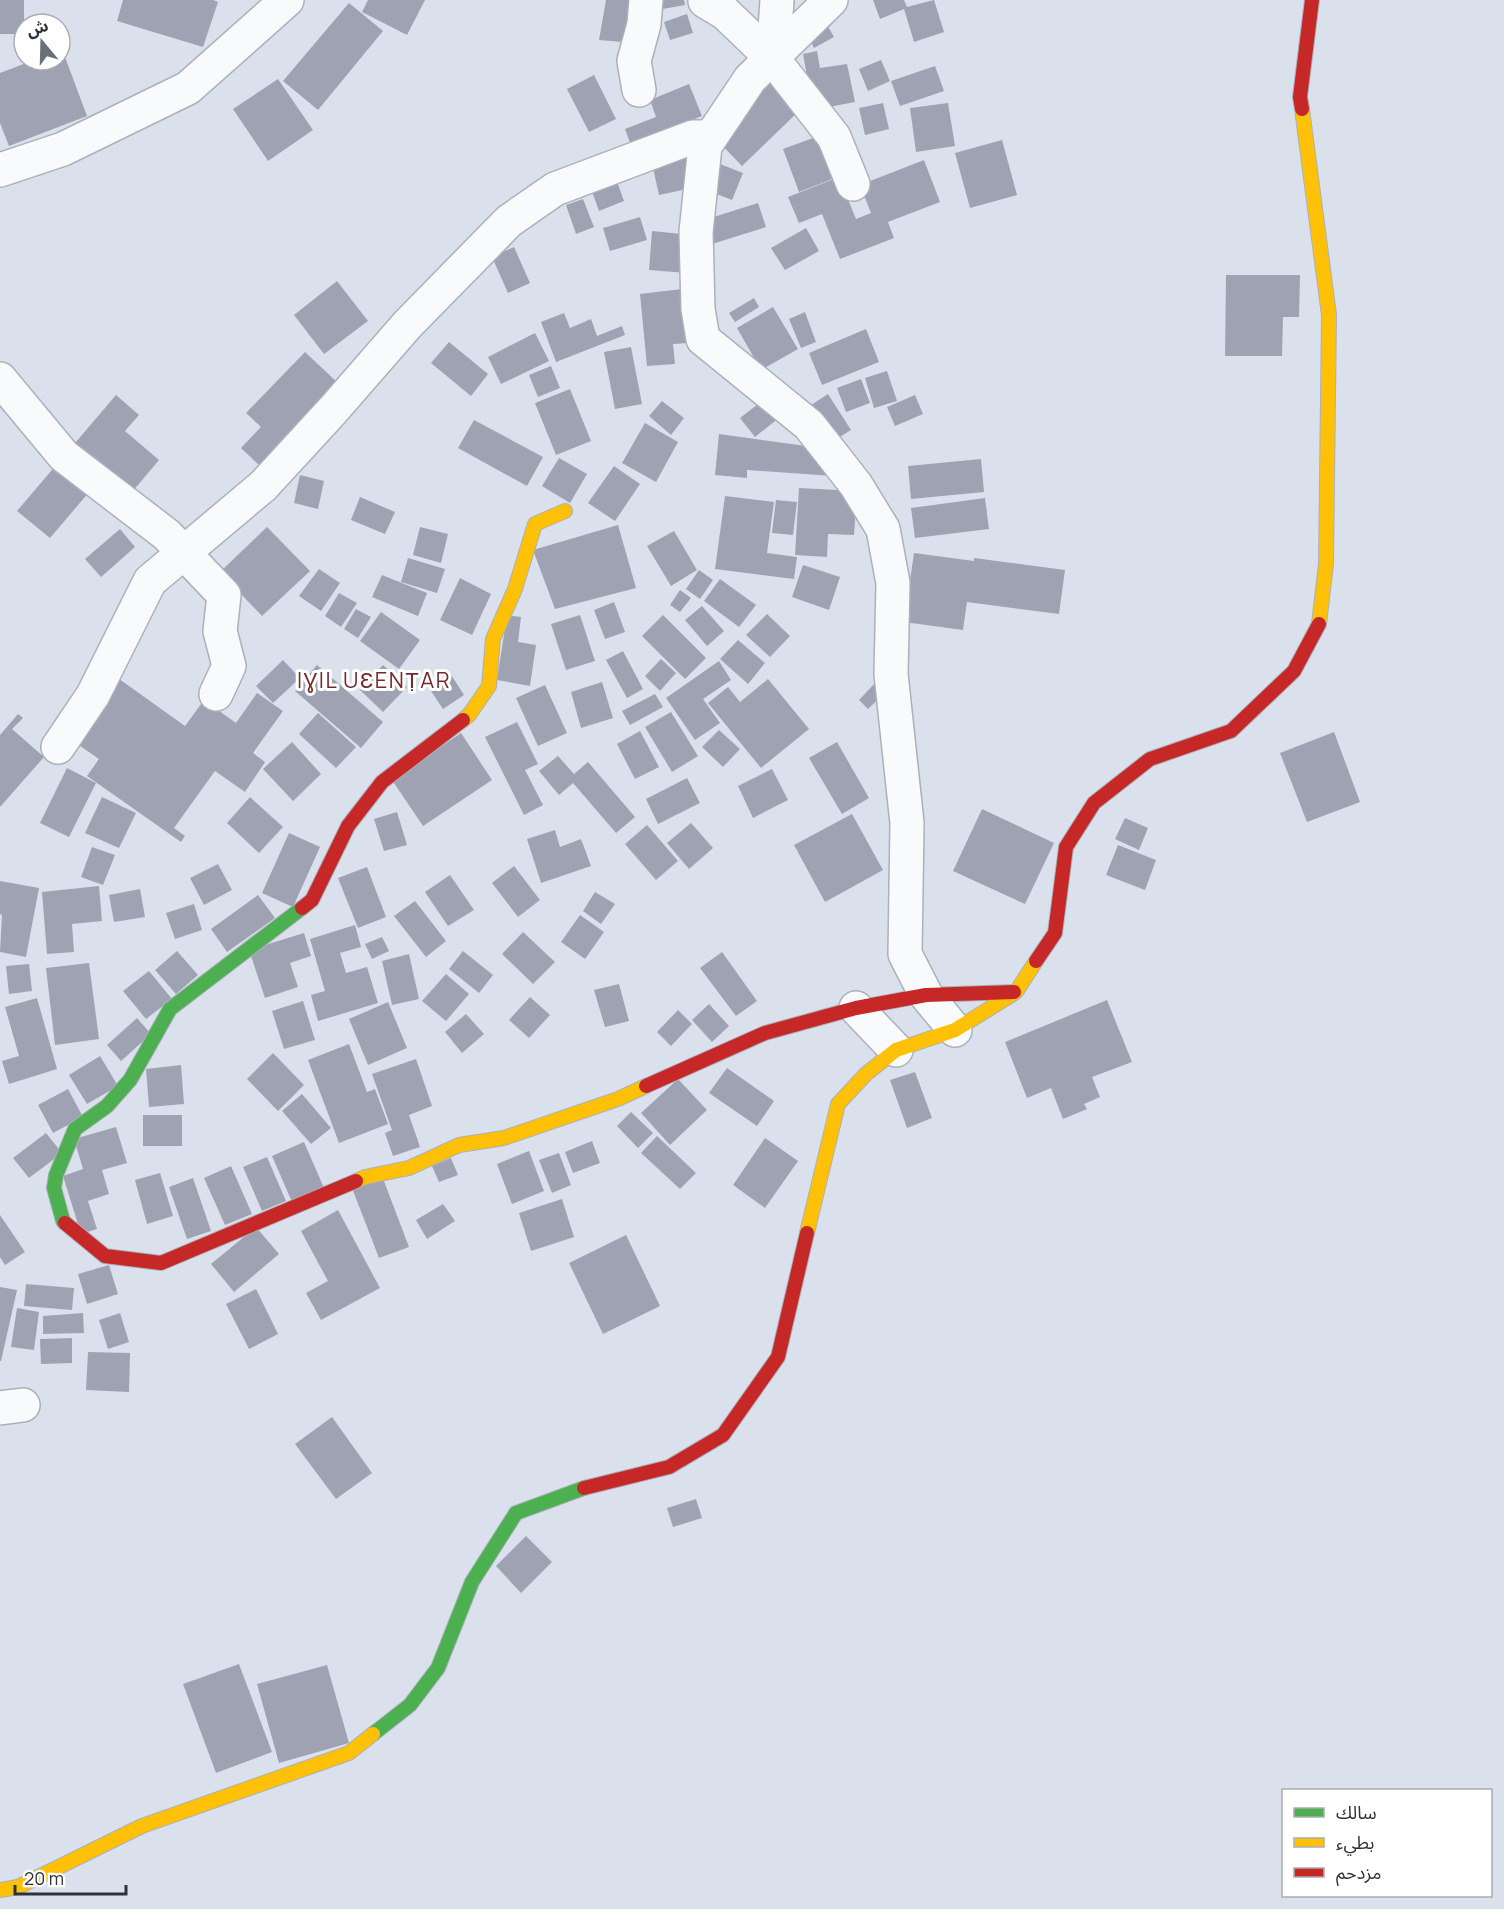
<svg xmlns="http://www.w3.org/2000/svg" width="1504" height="1909" font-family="Manrope,'Noto Sans Arabic',sans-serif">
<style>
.building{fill:#9fa2b3}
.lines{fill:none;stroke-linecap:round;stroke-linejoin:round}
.street-casing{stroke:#abb1ba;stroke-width:36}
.fast-casing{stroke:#abb1ba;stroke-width:16}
.slow-casing{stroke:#abb1ba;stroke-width:16}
.jam-casing{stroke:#abb1ba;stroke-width:16}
.street{stroke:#f9fafc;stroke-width:33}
.fast{stroke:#4caf50;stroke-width:14}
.slow{stroke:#ffc107;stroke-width:14}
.jam{stroke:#c62828;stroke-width:14}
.labels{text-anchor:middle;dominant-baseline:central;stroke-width:6;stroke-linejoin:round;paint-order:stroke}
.quarter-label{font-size:22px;letter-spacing:1.5px;fill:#712b2d;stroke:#fff}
</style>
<rect width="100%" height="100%" fill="#dae1ed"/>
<g class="building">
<rect x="0" y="0" width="24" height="34"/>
<path d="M123,0H213L218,2L203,47L117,21Z"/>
<path d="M368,0H425L407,35L362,12Z"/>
<path d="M606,0H634L623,42L599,40Z"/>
<path d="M655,0H684L685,5L657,10Z"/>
<path d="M873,0H904L907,7L934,0L944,32L914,42L904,9L880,19Z"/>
<path d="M349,3L383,31L318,110L283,81Z"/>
<path d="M687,14L693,33L670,40L664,22Z"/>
<path d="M826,23L834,37L814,48L807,34Z"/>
<path d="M62,49L87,116L9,146L0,123V73L34,60H60V50Z"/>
<path d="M817,51L820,68L847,64L855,102L813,110L803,54Z"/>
<path d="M881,60L890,81L868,91L859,69Z"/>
<path d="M935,66L944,91L900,106L891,81Z"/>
<path d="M766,74L801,109L742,166L718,141L747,114L736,103Z"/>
<path d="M594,75L616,119L589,132L567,89Z"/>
<path d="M278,79L313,130L268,161L233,109Z"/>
<path d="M689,84L702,116L659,133L635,156L625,129L656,117L650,100Z"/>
<path d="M883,103L889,129L865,135L859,108Z"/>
<path d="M948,103L955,146L916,152L910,108Z"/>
<path d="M824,134L840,176L799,192L783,149Z"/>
<path d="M1002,140L1017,195L970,208L955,153Z"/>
<path d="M689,150L697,187L659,195L651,159Z"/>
<path d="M924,160L940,202L888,222L894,238L840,259L822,214L799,223L788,197L839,177L856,219L871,213L860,185Z"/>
<path d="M720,164L743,173L732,200L709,191Z"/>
<path d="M614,173L624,201L599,211L589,183Z"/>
<path d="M583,199L594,227L576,234L566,205Z"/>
<path d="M758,203L766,227L709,245L701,221Z"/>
<path d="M640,217L647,240L610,251L603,228Z"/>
<path d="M806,228L819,251L785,270L771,248Z"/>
<path d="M652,231L691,235L687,273L649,270Z"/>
<path d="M514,247L530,283L508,293L492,257Z"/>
<path d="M1226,275H1300L1299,317H1283L1282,356H1225Z"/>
<path d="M337,281L368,321L324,354L294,315Z"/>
<path d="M682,289L688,343L673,344L675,364L647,366L640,294Z"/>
<path d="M754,298L759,307L735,322L729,313Z"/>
<path d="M773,307L798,349L761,370L737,328Z"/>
<path d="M805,312L816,342L801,348L789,319Z"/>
<path d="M564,313L570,328L591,319L597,336L622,326L625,335L556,362L541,322Z"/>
<path d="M866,329L879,362L822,385L809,353Z"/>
<path d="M535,333L549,361L501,384L488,357Z"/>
<path d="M449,342L488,374L471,396L431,363Z"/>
<path d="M631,347L642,404L615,409L604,352Z"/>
<path d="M305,352L338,383L259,465L241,448L261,427L246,413Z"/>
<path d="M551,366L560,388L538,397L529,375Z"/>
<path d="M887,371L897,401L874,408L865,378Z"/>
<path d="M861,379L870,403L846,412L837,388Z"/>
<path d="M570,389L591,441L556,455L535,403Z"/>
<path d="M828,394L851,430L827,445L805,409Z"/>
<path d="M116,395L139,415L125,431L159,460L127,498L70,449Z"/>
<path d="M915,395L923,414L895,426L887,407Z"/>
<path d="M766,398L780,417L755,437L740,418Z"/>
<path d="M662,401L684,418L671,435L649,416Z"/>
<path d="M474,420L543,457L527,486L458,448Z"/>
<path d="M645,423L678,442L656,482L622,463Z"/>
<path d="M719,434L821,448L833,476L747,470V478L715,475Z"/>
<path d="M559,458L587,474L570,503L542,486Z"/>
<path d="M981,459L984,492L911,499L908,466Z"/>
<path d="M57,464L90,491L50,538L17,511Z"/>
<path d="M614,466L640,484L615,521L588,503Z"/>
<path d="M300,475L324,481L318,509L294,503Z"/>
<path d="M799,488L857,491L854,535L828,534L827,557L795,555Z"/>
<path d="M725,496L774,502L767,553L797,557L794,579L715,569Z"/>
<path d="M360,497L395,512L385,534L351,520Z"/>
<path d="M985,498L989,529L915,538L911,508Z"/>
<path d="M776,500L797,502L793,535L772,533Z"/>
<path d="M618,525L636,588L555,609L533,550Z"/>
<path d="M267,527L310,571L262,616L220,572Z"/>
<path d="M420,527L448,534L441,563L413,555Z"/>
<path d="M120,529L135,547L101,577L85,559Z"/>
<path d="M674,531L697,570L671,586L647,546Z"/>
<path d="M914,553L974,561V558L1065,570L1059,614L967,602L963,630L904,622Z"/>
<path d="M408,558L445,569L437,593L401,582Z"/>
<path d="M803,565L840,577L829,610L792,597Z"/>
<path d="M319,569L340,583L321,611L299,596Z"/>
<path d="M699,570L713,580L700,599L686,589Z"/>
<path d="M382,575L427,593L418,616L372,597Z"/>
<path d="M460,578L491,594L472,635L440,620Z"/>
<path d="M720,579L756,605L739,627L704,601Z"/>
<path d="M680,590L691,598L680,612L670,605Z"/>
<path d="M339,593L357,603L341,627L325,616Z"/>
<path d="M614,602L625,632L605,639L594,610Z"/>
<path d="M702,606L724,631L707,646L685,620Z"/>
<path d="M356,609L371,617L358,638L344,629Z"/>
<path d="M381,612L420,640L399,669L360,641Z"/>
<path d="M767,614L790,636L770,657L746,635Z"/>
<path d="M507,615L521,617L518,642L536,645L530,686L497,680Z"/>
<path d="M580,615L595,661L566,670L551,624Z"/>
<path d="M663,615L706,658L685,679L642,636Z"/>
<path d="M738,640L765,663L748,684L720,659Z"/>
<path d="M623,651L643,689L627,698L606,660Z"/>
<path d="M661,659L676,673L660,691L645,676Z"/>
<path d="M283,660L300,678L273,703L256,686Z"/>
<path d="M719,661L731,680L703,699L720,723L695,740L666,698Z"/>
<path d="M317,665L383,722L361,748L295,691Z"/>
<path d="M383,665L407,687L383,712L360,690Z"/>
<path d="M448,670L464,695L443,709L427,685Z"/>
<path d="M115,676L185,726L204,700L236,723L257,693L283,711L253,753L265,762L245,792L215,771L174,828L185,836L181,842L87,776L99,759L70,739Z"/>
<path d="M768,679L809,729L761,768L708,703L728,687L740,702Z"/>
<path d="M602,682L613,718L581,728L571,692Z"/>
<path d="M876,682L886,692L868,709L859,700Z"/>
<path d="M545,685L567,733L538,746L516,698Z"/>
<path d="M655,694L663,707L630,725L622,711Z"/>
<path d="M671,712L698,756L672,772L645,727Z"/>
<path d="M318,713L356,747L336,768L299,734Z"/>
<path d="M18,714L23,718L12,729L44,757L0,807V735Z"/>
<path d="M517,722L538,764L525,770L543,805L524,815L485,737Z"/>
<path d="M719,730L740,749L723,767L702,747Z"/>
<path d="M640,731L659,767L635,779L617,744Z"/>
<path d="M1334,732L1360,802L1307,822L1280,753Z"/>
<path d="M461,733L492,780L423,826L392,780Z"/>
<path d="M292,742L321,774L293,801L263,769Z"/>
<path d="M837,742L869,798L842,814L809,758Z"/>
<path d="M558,756L574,774L588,762L635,817L616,833L573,783L559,795L539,771Z"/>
<path d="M67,768L96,783L69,837L40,823Z"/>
<path d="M772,769L788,800L753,818L738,786Z"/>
<path d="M687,778L700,803L658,824L646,799Z"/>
<path d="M102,797L136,813L119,848L85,833Z"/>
<path d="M250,797L283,827L259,853L227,823Z"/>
<path d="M982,809L1054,843L1025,904L953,871Z"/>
<path d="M397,812L407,845L384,851L374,819Z"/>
<path d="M852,814L883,870L825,902L794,845Z"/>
<path d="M1125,818L1148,828L1139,850L1115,839Z"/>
<path d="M691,823L713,848L689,869L667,843Z"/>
<path d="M647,825L678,861L656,880L625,844Z"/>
<path d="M555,830L560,847L581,839L591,866L541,883L527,839Z"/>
<path d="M289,833L320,847L293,907L262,893Z"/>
<path d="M1118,845L1156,860L1145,890L1106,875Z"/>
<path d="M92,847L115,855L103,885L81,877Z"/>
<path d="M218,864L232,890L204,905L190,878Z"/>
<path d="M514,866L540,900L518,917L492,883Z"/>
<path d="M367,867L386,917L358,928L338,878Z"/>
<path d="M450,875L474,910L448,926L425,892Z"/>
<path d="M0,881L39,888L26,957L0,952L2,915L0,914Z"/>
<path d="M99,886L102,921L72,924L74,952L47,954L42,892Z"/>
<path d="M140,889L145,917L114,922L109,895Z"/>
<path d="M595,892L615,904L601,924L583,911Z"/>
<path d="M258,895L275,918L227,952L211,929Z"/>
<path d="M415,901L446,941L426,957L394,916Z"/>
<path d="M194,904L202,930L175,939L166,913Z"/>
<path d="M580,915L604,932L585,959L561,942Z"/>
<path d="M355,925L361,947L340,953L346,973L367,967L378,1003L318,1021L311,995L325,991L310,939Z"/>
<path d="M523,932L555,962L533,984L502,954Z"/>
<path d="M304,933L311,956L290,963L298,987L265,998L249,950Z"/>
<path d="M382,937L389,951L372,959L365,944Z"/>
<path d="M177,951L198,975L176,994L155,970Z"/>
<path d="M463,951L493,975L479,993L449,969Z"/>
<path d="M722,952L757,1001L736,1016L700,968Z"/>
<path d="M409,954L419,999L392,1005L382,961Z"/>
<path d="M89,963L99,1039L55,1045L46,968Z"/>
<path d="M29,964L32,991L9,994L6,966Z"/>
<path d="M149,971L172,999L146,1019L123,991Z"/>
<path d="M446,974L469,994L446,1021L422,1001Z"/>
<path d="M619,984L629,1021L605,1027L594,990Z"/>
<path d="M530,997L550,1015L529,1038L509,1020Z"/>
<path d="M37,998L57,1069L9,1084L2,1061L19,1056L5,1007Z"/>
<path d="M1107,1000L1132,1062L1092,1077L1100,1097L1084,1104L1087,1109L1063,1119L1051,1088L1027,1098L1005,1042Z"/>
<path d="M303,1001L315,1040L284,1049L272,1011Z"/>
<path d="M388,1002L407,1048L368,1065L349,1019Z"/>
<path d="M709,1004L729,1026L712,1042L692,1020Z"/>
<path d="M678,1010L692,1024L671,1046L657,1032Z"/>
<path d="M466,1014L484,1034L462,1053L445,1032Z"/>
<path d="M137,1018L151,1034L121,1061L107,1045Z"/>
<path d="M349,1044L367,1092L375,1089L388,1124L339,1143L308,1060Z"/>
<path d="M273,1053L304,1085L278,1111L247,1079Z"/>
<path d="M100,1056L118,1086L87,1104L69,1075Z"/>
<path d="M416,1059L432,1106L409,1115L420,1147L393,1156L385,1133L392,1130L372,1074Z"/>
<path d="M181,1065L184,1104L149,1107L146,1069Z"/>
<path d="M727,1068L774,1101L757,1126L709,1093Z"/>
<path d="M915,1072L932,1118L907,1128L890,1080Z"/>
<path d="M678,1079L707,1110L670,1145L641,1113Z"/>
<path d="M68,1089L83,1117L53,1133L38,1105Z"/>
<path d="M302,1094L331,1128L311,1144L282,1111Z"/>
<path d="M631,1112L653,1133L638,1148L617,1126Z"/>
<rect x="143" y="1115" width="39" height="31"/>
<path d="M116,1127L127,1163L102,1170L109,1194L88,1201L97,1229L81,1234L63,1176L83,1169L74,1139Z"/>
<path d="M46,1133L62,1153L29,1178L13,1158Z"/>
<path d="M657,1136L696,1173L680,1189L641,1153Z"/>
<path d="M765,1138L798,1161L765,1208L733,1185Z"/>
<path d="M592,1141L600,1163L573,1173L565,1152Z"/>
<path d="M304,1142L324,1188L292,1202L272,1156Z"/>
<path d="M529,1151L544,1191L512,1204L497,1164Z"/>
<path d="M559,1153L571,1185L552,1193L539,1160Z"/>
<path d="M267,1157L286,1201L262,1211L243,1167Z"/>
<path d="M451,1158L458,1175L439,1182L432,1166Z"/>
<path d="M231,1166L252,1214L225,1225L204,1178Z"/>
<path d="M160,1173L173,1216L147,1224L135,1180Z"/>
<path d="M382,1176L409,1247L379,1258L352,1188Z"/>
<path d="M193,1178L211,1231L187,1239L169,1187Z"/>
<path d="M562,1199L574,1237L531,1251L519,1213Z"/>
<path d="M443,1204L455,1221L427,1239L416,1220Z"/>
<path d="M338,1210L380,1288L321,1320L306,1293L328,1281L301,1231Z"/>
<path d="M0,1215L25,1252L5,1265L0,1257Z"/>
<path d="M256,1227L279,1254L234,1292L211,1264Z"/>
<path d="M626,1235L660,1306L603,1334L569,1263Z"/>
<path d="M109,1265L118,1294L87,1304L78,1274Z"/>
<path d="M26,1284L74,1288L72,1310L24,1306Z"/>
<path d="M0,1287L17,1290L1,1361H0Z"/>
<path d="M256,1289L278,1334L249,1349L226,1304Z"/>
<path d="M17,1308L39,1312L34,1350L11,1347Z"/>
<path d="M83,1313L84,1333L43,1334V1316Z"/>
<path d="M120,1313L129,1342L108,1349L99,1320Z"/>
<path d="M72,1338V1363L41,1364L40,1339Z"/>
<path d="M88,1352L130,1353L129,1392L86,1390Z"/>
<path d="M332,1417L372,1473L336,1499L295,1444Z"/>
<path d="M696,1499L702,1518L673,1527L667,1508Z"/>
<path d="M526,1536L552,1562L521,1593L496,1566Z"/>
<path d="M239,1664L272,1752L216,1773L183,1684Z"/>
<path d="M327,1665L349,1743L279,1763L257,1684Z"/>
</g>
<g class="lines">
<g class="street-casing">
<g id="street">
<path d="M831,0L750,79L705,146L696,232L698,309L703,339L809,425L856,485L883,529L893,583L891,674L907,823L905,954L926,995L955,1030"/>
<path d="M705,1L725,13L773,59L834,137L853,184"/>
<path d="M773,59L777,0"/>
<path d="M639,90L634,61L644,24L646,0"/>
<path d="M0,170L63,149L188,88L287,0"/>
<path d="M0,379L64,456L167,535L224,595L220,631L229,666L216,694"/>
<path d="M58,747L93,695L150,581L263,486L333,410L407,325L509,221L555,189L693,137H710"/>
<path d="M856,1008L896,1050"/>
<path d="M0,1408L23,1405"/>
</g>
</g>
<g class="fast-casing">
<g id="fast">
<path d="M65,1223L63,1221L54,1188L56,1175L75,1129L107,1106L130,1080L170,1009L302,908"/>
<path d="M373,1734L410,1705L438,1668L472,1582L516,1513L584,1488"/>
</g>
</g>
<g class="slow-casing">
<g id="slow">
<path d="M1302,109L1329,315L1326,564L1319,624"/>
<path d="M463,720L469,715L489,686L493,639L515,589L535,524L565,511"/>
<path d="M356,1181L365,1177L409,1168L459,1145L504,1138L618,1099L646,1086"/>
<path d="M807,1233L838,1104L866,1074L896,1050L955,1030L1016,992L1036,961"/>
<path d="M0,1890L18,1887L142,1826L349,1753L373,1734"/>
</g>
</g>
<g class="jam-casing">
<g id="jam">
<path d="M1302,109L1300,97L1312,0"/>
<path d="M302,908L312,900L348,826L382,782L463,720"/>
<path d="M1036,961L1055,933L1066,847L1094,803L1150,759L1231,731L1294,671L1319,624"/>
<path d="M646,1086L765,1033L856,1008L926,995L1014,992"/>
<path d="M65,1223L105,1256L161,1263L356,1181"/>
<path d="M584,1488L669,1467L723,1435L778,1357L807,1233"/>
</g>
</g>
<use href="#street" class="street"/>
<use href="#fast" class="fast"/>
<use href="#slow" class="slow"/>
<use href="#jam" class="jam"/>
</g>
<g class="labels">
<g class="quarter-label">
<text x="374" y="680">IƔIL UƐENṬAR</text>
</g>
</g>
<rect x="1282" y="1789" width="210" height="108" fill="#ffffff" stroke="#abadb1" stroke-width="1.5"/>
<rect x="1294" y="1808" width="30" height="9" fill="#4caf50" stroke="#abadb1" stroke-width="1.5"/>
<text x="1336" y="1819" font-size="18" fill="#2e333b">سالك</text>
<rect x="1294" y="1838" width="30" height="9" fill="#ffc107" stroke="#abadb1" stroke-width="1.5"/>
<text x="1336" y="1849" font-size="18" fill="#2e333b">بطيء</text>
<rect x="1294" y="1868" width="30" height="9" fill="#c62828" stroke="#abadb1" stroke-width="1.5"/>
<text x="1336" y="1879" font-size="18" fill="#2e333b">مزدحم</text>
<g transform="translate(42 42) rotate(341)"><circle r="28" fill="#ffffff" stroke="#abadb1" stroke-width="1.5"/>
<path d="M0-4.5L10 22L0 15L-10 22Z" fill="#6a7079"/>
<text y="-9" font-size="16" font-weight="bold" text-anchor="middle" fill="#2e333b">ش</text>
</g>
<path d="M15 1885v9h111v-9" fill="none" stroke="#2e333b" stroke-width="3"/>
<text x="24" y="1885" font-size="18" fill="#2e333b" stroke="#ffffff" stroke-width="4.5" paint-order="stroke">20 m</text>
</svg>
